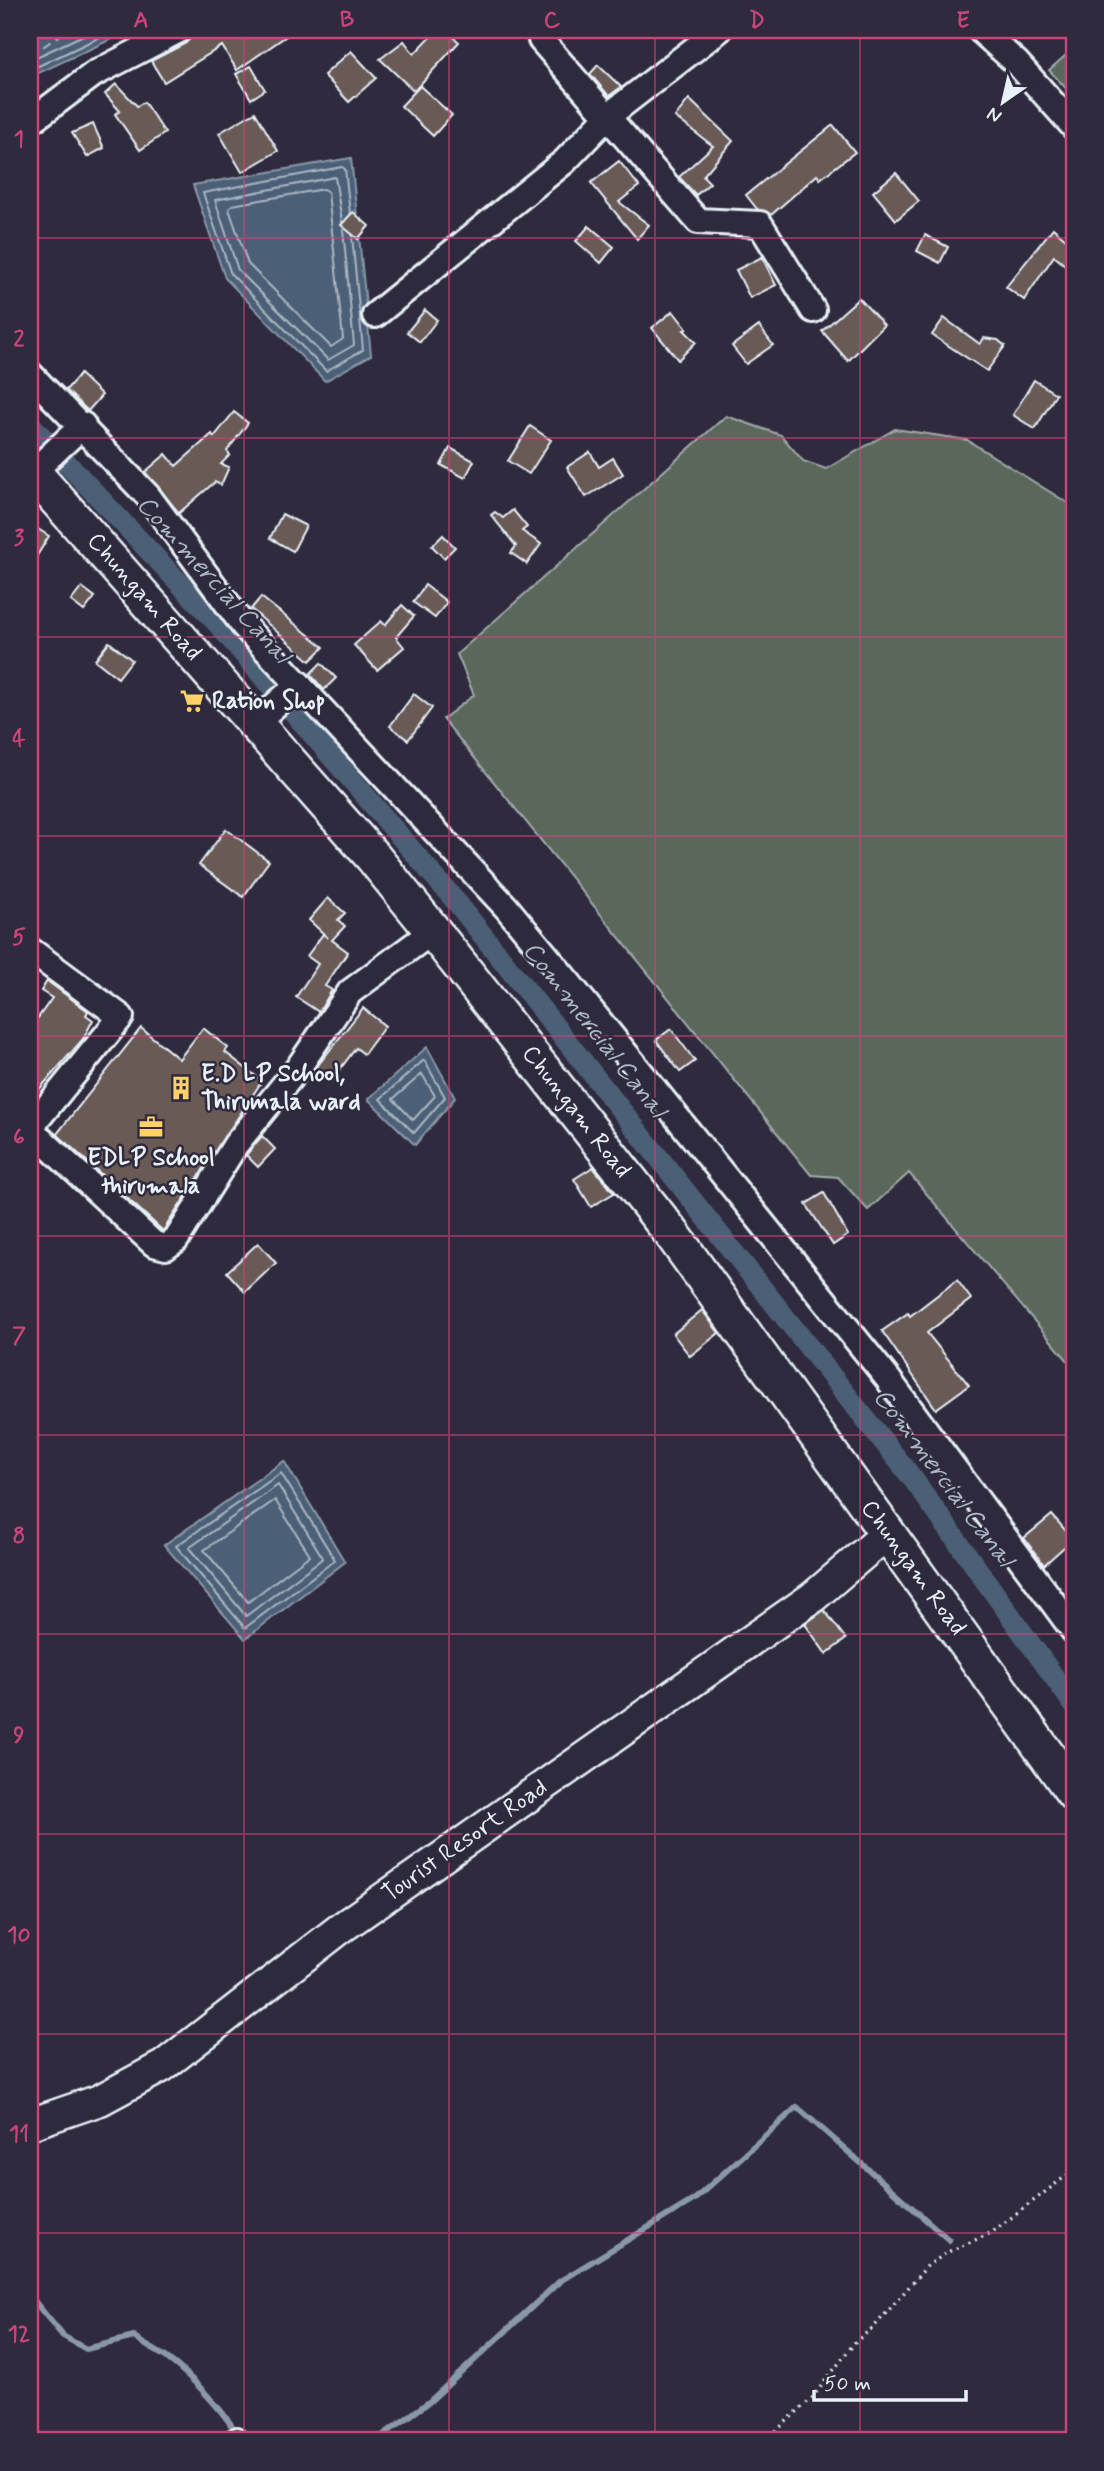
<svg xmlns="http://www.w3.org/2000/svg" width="1104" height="2471" font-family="Mynerve,sans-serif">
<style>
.green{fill:#5a675c;stroke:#a1acaa;stroke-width:2}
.water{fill:#4c5f76;stroke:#8a99aa;stroke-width:2}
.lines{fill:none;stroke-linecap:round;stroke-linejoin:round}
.shore{stroke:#aab7c4;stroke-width:2}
.stream{stroke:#8a99aa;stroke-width:6}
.canal{stroke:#4c5f76;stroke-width:21}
.ferry{stroke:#aab7c4;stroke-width:2;stroke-dasharray:9 7;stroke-linecap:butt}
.building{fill:#695a57;stroke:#e8f1f8;stroke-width:2}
.service-casing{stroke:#e8f1f8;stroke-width:18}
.minor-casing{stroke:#e8f1f8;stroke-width:30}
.tertiary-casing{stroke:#e8f1f8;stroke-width:35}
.secondary-casing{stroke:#e8f1f8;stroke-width:40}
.path{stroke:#e8f1f8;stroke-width:3.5;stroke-dasharray:2 5;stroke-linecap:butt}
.service{stroke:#2f2a3d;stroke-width:12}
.minor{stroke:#2f2a3d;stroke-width:24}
.tertiary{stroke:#2f2a3d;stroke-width:30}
.secondary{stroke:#2f2a3d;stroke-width:35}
.grid{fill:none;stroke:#ca437a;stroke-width:2;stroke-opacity:0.55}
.labels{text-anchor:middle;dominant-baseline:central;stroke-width:5;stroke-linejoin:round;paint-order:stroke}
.street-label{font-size:24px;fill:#e8f1f8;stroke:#2f2a3d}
.poi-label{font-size:24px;font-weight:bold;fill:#e8f1f8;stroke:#2f2a3d;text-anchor:start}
.water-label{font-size:26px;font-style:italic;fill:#aab7c4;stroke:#2f2a3d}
.neatline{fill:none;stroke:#ca437a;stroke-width:2.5}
.grid-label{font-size:23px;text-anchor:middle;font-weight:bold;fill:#ca437a}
</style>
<rect width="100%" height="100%" fill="#2f2a3d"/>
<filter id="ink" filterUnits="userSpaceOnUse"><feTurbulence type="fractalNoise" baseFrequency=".0143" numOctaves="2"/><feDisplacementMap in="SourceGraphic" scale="14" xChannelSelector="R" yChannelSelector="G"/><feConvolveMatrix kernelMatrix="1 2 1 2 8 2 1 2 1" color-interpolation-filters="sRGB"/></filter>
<g filter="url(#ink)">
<g class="green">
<path d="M1074,48V97L1049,70Z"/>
<path d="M726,416L781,435L803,461L826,469L895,429L967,440L1074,507V1368L909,1173L868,1210L838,1177L811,1175L443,719L474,695L457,654Z"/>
</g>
<g class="water">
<path d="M30,30H131L30,77Z"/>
<path d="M351,158L371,355L325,381L225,278L193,185Z"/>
<path d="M427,1047L455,1098L415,1145L368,1099Z"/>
<path d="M284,1461L345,1562L245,1639L164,1545Z"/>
</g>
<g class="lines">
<g class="shore">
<path d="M30,60L94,30"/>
<path d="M30,70L115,30"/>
<path d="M324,189L328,192L343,339L331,347L248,264L229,209L232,205Z"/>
<path d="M350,213L345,169L342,167L203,193L231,274L326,371L363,350L352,236"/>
<path d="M342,222L335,177L215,200L238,270L328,360L354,345L343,229"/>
<path d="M424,1060L445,1097L414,1133L380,1099Z"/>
<path d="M422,1074L435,1096L413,1120L393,1099Z"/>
<path d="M281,1473L335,1560L245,1628L176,1546Z"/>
<path d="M278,1485L323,1558L246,1616L189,1548Z"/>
<path d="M275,1500L310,1555L248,1602L204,1550Z"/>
</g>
<g class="stream">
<path d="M30,2296L63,2336L86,2349L134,2337C145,2346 156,2350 167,2358C189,2374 230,2416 240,2441"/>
<path d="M375,2441L429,2402L560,2281L695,2199L797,2107L949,2240"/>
</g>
<path class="canal" d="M30,424L217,623L458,904L913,1479L1074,1705"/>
<g class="ferry">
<path d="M30,33L34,30"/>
<path d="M30,56L67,30"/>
</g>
</g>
<g class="building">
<path d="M194,30H295L237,70L222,46L164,82L151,61L186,43Z"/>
<path d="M437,30H446L459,42L414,91L380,59L404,41L414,54Z"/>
<path d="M351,51L376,78L349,102L324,75Z"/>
<path d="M598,65L621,87L609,96L590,74Z"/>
<path d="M251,66L265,90L251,99L236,74Z"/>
<path d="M116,84L137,106L144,102L165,133L140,150L115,114L120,111L105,94Z"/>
<path d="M420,86L452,115L433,136L401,106Z"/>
<path d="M689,99L733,141L703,176L710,183L696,195L679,177L713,146L675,117Z"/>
<path d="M255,112L278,151L242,172L219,133Z"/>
<path d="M93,124L104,148L87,157L72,133Z"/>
<path d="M833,125L855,152L820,179L817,175L771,215L757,209L746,195Z"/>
<path d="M619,161L639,186L619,202L649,225L637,239L591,183Z"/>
<path d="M896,173L919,201L896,220L873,192Z"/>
<path d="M353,212L369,226L358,239L341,225Z"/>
<path d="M589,226L614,247L601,263L576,241Z"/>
<path d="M1053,228L1074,246V254L1065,265L1054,256L1024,300L1006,287Z"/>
<path d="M925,235L948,247L940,263L917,251Z"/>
<path d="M762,257L776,285L750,298L736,270Z"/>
<path d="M859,298L884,325L848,361L822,331Z"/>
<path d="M425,310L437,320L420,342L407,332Z"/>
<path d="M673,311L687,329L684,330L696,342L678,360L652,328Z"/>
<path d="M944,318L980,344L984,338L998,340L1005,346L987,371L932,335Z"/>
<path d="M759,326L773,345L746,364L732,346Z"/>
<path d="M80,374L102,395L88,411L66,390Z"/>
<path d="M1034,380L1056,394L1035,429L1013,415Z"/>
<path d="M234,412L248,423L227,451L230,455L221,464L229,467L221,485L215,482L179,513L145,472L166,454L176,466L212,434L214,437Z"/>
<path d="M530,426L551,440L529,474L508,461Z"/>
<path d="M450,448L474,461L465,478L441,465Z"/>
<path d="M590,452L599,467L613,458L623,474L586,497L567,467Z"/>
<path d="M513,510L527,527L522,531L541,544L527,564L511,553L516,546L491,515L495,512L503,518Z"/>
<path d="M282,514L306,526L293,551L270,538Z"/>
<path d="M30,524L49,536L30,567Z"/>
<path d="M443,535L455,547L444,558L432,546Z"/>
<path d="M425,585L447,602L435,618L413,602Z"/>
<path d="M82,587L95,597L84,611L71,601Z"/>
<path d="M261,597L324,647L310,661L251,609Z"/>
<path d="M402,605L414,616L396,637L404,647L377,670L354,645L381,621L385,625Z"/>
<path d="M109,642L132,660L118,678L95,660Z"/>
<path d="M321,663L336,678L324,690L310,674Z"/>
<path d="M414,694L432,708L408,740L390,726Z"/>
<path d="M226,829L269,861L243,897L199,865Z"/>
<path d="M328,898L345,913L338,920L345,926L332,940L348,952L325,986L332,990L319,1012L296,997L318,964L307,956L323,934L328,938L309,920Z"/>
<path d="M47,981L88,1011L86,1015L93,1020L83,1039L30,1100V1029L52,998L41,991Z"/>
<path d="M363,1008L385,1026L364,1054L356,1048L331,1081L315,1069Z"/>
<path d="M141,1028L179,1059L203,1028L228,1048L225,1052L262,1081L163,1231L57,1134Z"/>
<path d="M671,1029L695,1061L680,1072L656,1040Z"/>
<path d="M262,1136L275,1149L258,1167L246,1155Z"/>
<path d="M593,1167L614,1193L591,1207L574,1179Z"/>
<path d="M824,1193L848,1235L833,1245L806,1204Z"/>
<path d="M258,1243L276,1263L245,1292L227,1272Z"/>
<path d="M957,1280L971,1299L927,1333L969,1385L936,1409L882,1331L908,1313L910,1316Z"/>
<path d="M702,1310L719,1333L690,1356L673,1334Z"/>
<path d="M1052,1515L1073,1539L1044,1565L1024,1538Z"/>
<path d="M824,1610L846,1639L826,1654L805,1624Z"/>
</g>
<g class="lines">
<g class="service-casing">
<path id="service" d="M224,2441L237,2434"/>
</g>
<g class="minor-casing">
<g id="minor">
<path d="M980,30L1017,63L1074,127"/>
<path d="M541,40L698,221L760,224L813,310"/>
<path d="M30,122L94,74L179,30"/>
<path d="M375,315L565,161L608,116L719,30"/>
<path d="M30,374L148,496L243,625L506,907L568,982L888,1379L1074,1631"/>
<path d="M33,472L83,425"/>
<path d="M255,723L299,684"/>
<path d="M30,950L121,1017L30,1128"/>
<path d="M30,1129L154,1244L166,1247L176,1240L236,1144L298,1068L350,992L433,931"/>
</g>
</g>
<g class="tertiary-casing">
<path id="tertiary" d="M30,2124L100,2100L163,2066L341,1928L813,1597L888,1533"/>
</g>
<g class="secondary-casing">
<path id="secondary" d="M30,469L373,857L433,931L673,1235L1074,1793"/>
</g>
<path class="path" d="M765,2441L812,2398L856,2341L874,2327L928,2265L950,2251L991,2233L1074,2170"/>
<use href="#service" class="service"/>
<use href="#minor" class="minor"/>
<use href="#tertiary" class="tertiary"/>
<use href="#secondary" class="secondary"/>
</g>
</g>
<path class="grid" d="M244,30V2441M449,30V2441M655,30V2441M860,30V2441M30,238H1074M30,438H1074M30,637H1074M30,836H1074M30,1036H1074M30,1236H1074M30,1435H1074M30,1634H1074M30,1834H1074M30,2034H1074M30,2233H1074"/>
<defs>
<g id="supermarket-bare" transform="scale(1.89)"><path d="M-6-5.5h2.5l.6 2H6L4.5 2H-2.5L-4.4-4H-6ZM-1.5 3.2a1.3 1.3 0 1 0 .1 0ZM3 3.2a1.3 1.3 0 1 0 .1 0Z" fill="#ffd166" stroke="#2f2a3d" stroke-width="2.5" paint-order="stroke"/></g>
<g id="building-bare" transform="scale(1.89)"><path d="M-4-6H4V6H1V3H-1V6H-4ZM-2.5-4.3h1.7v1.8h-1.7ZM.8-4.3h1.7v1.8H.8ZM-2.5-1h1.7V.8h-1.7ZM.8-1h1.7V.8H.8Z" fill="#ffd166" stroke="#2f2a3d" stroke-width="2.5" paint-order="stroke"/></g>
<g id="office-bare" transform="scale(1.89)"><path d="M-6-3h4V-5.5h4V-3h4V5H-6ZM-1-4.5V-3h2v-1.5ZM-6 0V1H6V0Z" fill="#ffd166" stroke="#2f2a3d" stroke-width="2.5" paint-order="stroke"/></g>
</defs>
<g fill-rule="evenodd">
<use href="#supermarket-bare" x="192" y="701"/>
<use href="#building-bare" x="181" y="1088"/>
<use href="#office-bare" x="151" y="1127"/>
</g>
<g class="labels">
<g class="street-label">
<text transform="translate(144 597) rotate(49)">Chungam Road</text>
<text transform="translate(576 1112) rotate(52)">Chungam Road</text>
<text transform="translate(913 1568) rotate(54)">Chungam Road</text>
<text transform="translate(465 1841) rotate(-35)">Tourist Resort Road</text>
</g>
<g class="poi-label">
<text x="212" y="701">Ration Shop</text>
<text x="201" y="1074">E.D LP School,<tspan x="201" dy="28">Thirumala ward</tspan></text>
<text x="151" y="1158" text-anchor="middle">EDLP School<tspan x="151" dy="28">thirumala</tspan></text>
</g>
<g class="water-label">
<text transform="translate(213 580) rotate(48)">Commercial Canal</text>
<text transform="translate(594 1030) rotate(52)">Commercial Canal</text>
<text transform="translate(943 1478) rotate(53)">Commercial Canal</text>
</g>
</g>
<rect width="1104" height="2471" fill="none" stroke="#2f2a3d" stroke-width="77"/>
<g transform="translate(1003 102) rotate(214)" stroke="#2f2a3d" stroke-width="5" paint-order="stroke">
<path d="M0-5L12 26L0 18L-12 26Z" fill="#e8f1f8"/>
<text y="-10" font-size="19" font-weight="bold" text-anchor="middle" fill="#e8f1f8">N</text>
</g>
<path d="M814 2390v10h152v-10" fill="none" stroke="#e8f1f8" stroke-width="3.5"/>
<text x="824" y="2390" font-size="21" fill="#e8f1f8" stroke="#2f2a3d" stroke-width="5" paint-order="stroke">50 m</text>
<rect x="38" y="38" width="1028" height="2394" class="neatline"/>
<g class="grid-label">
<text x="141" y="27">A</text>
<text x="347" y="27">B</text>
<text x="552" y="27">C</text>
<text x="757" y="27">D</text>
<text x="963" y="27">E</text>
<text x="19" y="146">1</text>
<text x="19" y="346">2</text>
<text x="19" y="545">3</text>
<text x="19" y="745">4</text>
<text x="19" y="944">5</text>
<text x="19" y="1144">6</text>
<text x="19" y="1343">7</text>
<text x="19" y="1543">8</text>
<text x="19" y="1742">9</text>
<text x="19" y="1942">10</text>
<text x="19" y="2141">11</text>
<text x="19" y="2341">12</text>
</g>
</svg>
